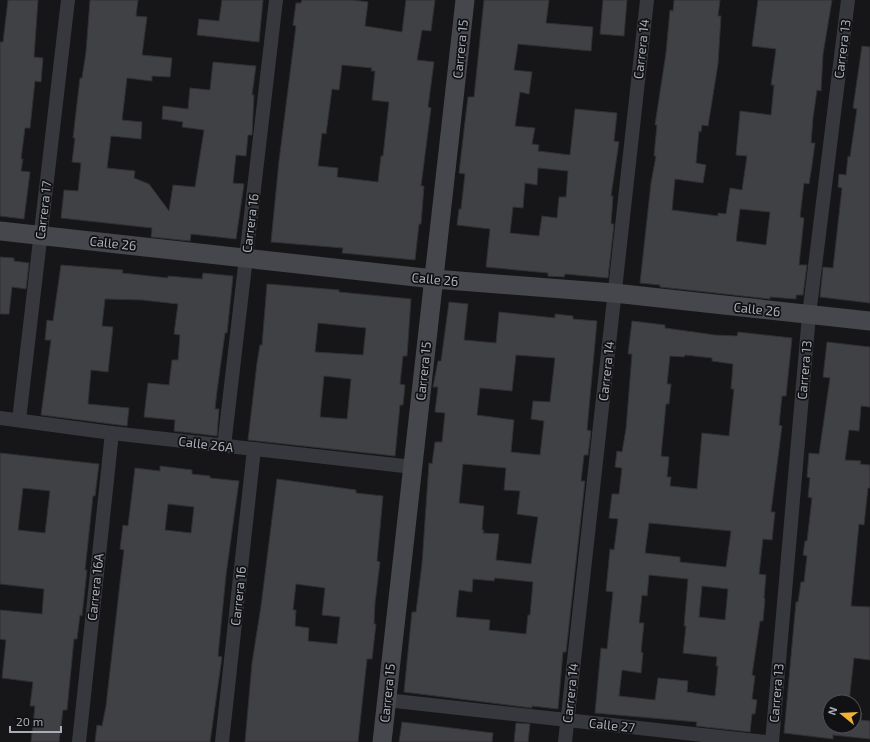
<svg xmlns="http://www.w3.org/2000/svg" width="870" height="742" font-family="'Exo 2',sans-serif">
<style>
.building{fill:#404145;stroke:#303034;fill-rule:evenodd}
.lines{fill:none;stroke-linecap:round;stroke-linejoin:round}
.street{stroke:#37383d;stroke-width:14}
.secondary{stroke:#45474d;stroke-width:19}
.labels{text-anchor:middle;dominant-baseline:central;stroke-width:3.5;stroke-linejoin:round;paint-order:stroke}
.street-label{font-size:13px;fill:#a8adb8;stroke:#111113}
</style>
<rect width="100%" height="100%" fill="#161618"/>
<g class="building">
<path d="M8,0H38L34,57L43,58L41,82L35,81L30,128H25L21,159H23L21,171L30,172L24,219L0,216V42H3Z"/>
<path d="M90,0H138L136,16L147,17L142,55L172,58L170,77L152,76V81L127,78L122,120L142,122L141,139L111,136L107,168L135,171L134,178L149,184L169,211L173,185L195,187L204,130L182,127L183,122L162,119L163,106L188,109L190,88L210,90L213,62L256,66L252,95H254L252,135H248L246,156L236,155L233,183L244,184L236,239L191,234L190,241L151,237L152,228L61,218L64,190L78,191L81,163L72,162L75,138H73L80,78H82L86,52Z"/>
<path d="M222,0H263L259,42L197,35L199,19L219,21Z"/>
<path d="M302,0H352L368,2L365,26L402,32L406,0H435L431,31L422,30L417,60L434,62L428,107L431,108L421,186H424L421,224H419L415,260L342,253L343,248L271,242L279,161L296,26L293,25L296,3H301ZM342,65L372,68L371,71H375L372,100L389,102L383,156H381L378,182L337,177L338,168L318,166L322,133L326,134L332,89L339,90Z"/>
<path d="M484,0H549L546,23L593,27L591,51L518,44L514,70L532,72L529,94L520,92L515,126L535,128L532,144L539,145L538,151L570,155L575,109L617,113L614,141L619,142L611,196H613L611,224H614L608,278L565,274L564,277L548,276V273L486,267L490,229L457,225L459,209H461L465,174L459,173L466,113L468,97H474ZM538,168L568,171L566,197H559L557,218L542,216L539,236L510,233L513,207L523,208L525,183L537,185Z"/>
<path d="M603,0H627L624,36L600,34Z"/>
<path d="M674,0H720L718,16H721L718,64L708,126L702,125L701,132L699,131L696,163L706,165L703,183L675,179L672,210L718,216V213L726,214L730,188L742,190L747,156L736,155L740,111L771,115L774,85H771L776,49L752,46L758,0H832L823,54L821,91L817,90L813,118L811,143H815L812,165L809,184L804,183L800,217L804,218L799,265H807L803,295H796V299L770,297V299L660,287V285L640,283L651,183L656,156H654L657,125H655L666,53L670,10L673,11ZM740,209L770,212L766,245L736,241Z"/>
<path d="M862,46L870,47V303L820,297L823,267L833,268L842,188L838,187L839,174L846,175L848,156L850,157L857,109L853,108Z"/>
<path d="M0,257L14,258V261L29,263L26,289L12,287L9,314H0Z"/>
<path d="M61,265L123,270L122,273L168,278V276L202,279L203,273L233,276L227,333H225L217,391L215,409H219L217,436L174,431L175,420L144,417L148,383L169,385L172,360H178L180,335L174,334L178,304L142,300L105,299L102,326L113,327L108,372L91,370L88,404L129,408L127,426L41,415L51,340H45L47,320L53,321Z"/>
<path d="M267,284L339,290V292L411,299L407,356H403L400,384L405,385L403,405H400L395,456L248,440L257,363L260,345H262ZM318,323L366,328L363,355L315,352ZM324,376L351,379L347,419L320,417Z"/>
<path d="M449,302L468,304L464,340L496,343L499,312L555,318V314L573,316V319L597,321L587,430L591,431L588,455H584L581,481H585L566,652H563L558,709L532,706V708L404,692L412,612H416L422,564L429,463L432,464L435,442H442L445,413L435,412L438,387H433L438,361H441ZM516,355L555,358L550,402L533,401L531,419L544,421L540,455L511,452L514,420L477,415L480,388L512,391ZM463,464L506,468L504,490L520,491L517,514L538,517L531,564L496,560L499,534L483,533L484,530H482L484,506L459,503ZM495,578L533,582L530,615H528L526,634L489,630L490,620L456,617L459,590L472,592L473,579L494,581Z"/>
<path d="M632,321L665,325V328L715,335L737,336L738,332L792,338L786,396H782L779,425L782,426L771,512H775L772,540L763,539L759,574L766,575L764,598L765,599L763,621H760L752,675L755,676L752,699L757,700L755,714H752L750,732L696,726L697,722L595,713L601,648L607,649L613,592L606,591L610,549L614,550L618,519L609,518L612,494H619L622,468L615,467L617,451L622,452L626,429L632,354H628ZM685,355L712,358V361L733,364L731,389H734L729,436L702,433L697,489L670,486L671,477H667L669,457L661,456L666,404H669L671,384H667L670,356L684,357ZM649,523L731,531L726,567L680,562V557L645,553ZM649,575L688,579L684,626H686L683,653L717,657L716,666H718L715,696L687,692L688,681L658,678L655,700L619,696L622,670L641,673L643,653L641,652L644,623H639L642,595L647,596ZM702,586L728,589L725,620L699,617Z"/>
<path d="M827,342L870,347V407L861,406L859,431L849,430L845,460L861,461L860,464L870,465V488H868L864,525L859,524L851,606L870,607V660L854,658L849,702H830V726H854V712L862,713L861,720L870,721V739L833,735V739L784,733L796,602H798L801,582H804L807,556L803,555L805,541H807L812,498L808,497L810,478L807,477L809,453L819,454L830,378L823,377Z"/>
<path d="M0,453L99,464L95,496H93L85,570H87L82,616L80,615L77,639H74L67,710H63L59,742H31L35,706H30L33,682L2,678L6,640L0,639V610L42,614L44,589L0,584ZM23,488L50,491L45,533L18,530Z"/>
<path d="M160,466L192,470V474L210,476V478L239,481L226,575L218,656L222,657L210,742H95L97,725L102,726L106,706L121,574L124,550L120,549L123,525L128,526L135,468L160,471ZM168,504L194,507L191,533L165,530Z"/>
<path d="M277,479L356,490V493L383,496L377,561L380,562L375,603L374,624H376L372,659H367L358,742H245L252,663L261,606ZM296,584L325,588L322,615L340,617L337,644L308,641L309,628L295,626L296,610H293Z"/>
<path d="M402,722L493,733L492,742H399Z"/>
<path d="M516,723L530,724L528,742H514Z"/>
</g>
<g class="lines">
<g class="street">
<path d="M0,418L112,433L413,467"/>
<path d="M19,420L68,0"/>
<path d="M224,446L276,0"/>
<path d="M386,700L766,742"/>
<path d="M79,742L112,433"/>
<path d="M222,742L254,449"/>
<path d="M565,742L647,0"/>
<path d="M772,742L809,315L848,0"/>
</g>
<g class="secondary">
<path d="M0,231L434,279L614,293L870,321"/>
<path d="M382,742L465,0"/>
</g>
</g>
<g class="labels">
<g class="street-label">
<text transform="translate(460 49) rotate(-84)">Carrera 15</text>
<text transform="translate(641 49) rotate(-84)">Carrera 14</text>
<text transform="translate(842 49) rotate(-83)">Carrera 13</text>
<text transform="translate(43 210) rotate(-83)">Carrera 17</text>
<text transform="translate(250 223) rotate(-83)">Carrera 16</text>
<text transform="translate(113 243) rotate(6)">Calle 26</text>
<text transform="translate(435 279) rotate(5)">Calle 26</text>
<text transform="translate(757 309) rotate(6)">Calle 26</text>
<text transform="translate(804 370) rotate(-85)">Carrera 13</text>
<text transform="translate(423 371) rotate(-84)">Carrera 15</text>
<text transform="translate(606 371) rotate(-84)">Carrera 14</text>
<text transform="translate(206 444) rotate(7)">Calle 26A</text>
<text transform="translate(95 587) rotate(-84)">Carrera 16A</text>
<text transform="translate(238 596) rotate(-84)">Carrera 16</text>
<text transform="translate(387 693) rotate(-84)">Carrera 15</text>
<text transform="translate(570 693) rotate(-84)">Carrera 14</text>
<text transform="translate(776 693) rotate(-85)">Carrera 13</text>
<text transform="translate(612 725) rotate(6)">Calle 27</text>
</g>
</g>
<g transform="translate(842 714) rotate(288)"><circle r="19" fill="#111113" stroke="#4d4f55"/>
<path d="M0-3L7 15L0 10L-7 15Z" fill="#f2b134"/>
<text y="-6" font-size="11" font-weight="bold" text-anchor="middle" fill="#a8adb8">N</text>
</g>
<path d="M10 726v6h51v-6" fill="none" stroke="#a8adb8" stroke-width="2"/>
<text x="16" y="726" font-size="12" fill="#a8adb8" stroke="#111113" stroke-width="3" paint-order="stroke">20 m</text>
</svg>
